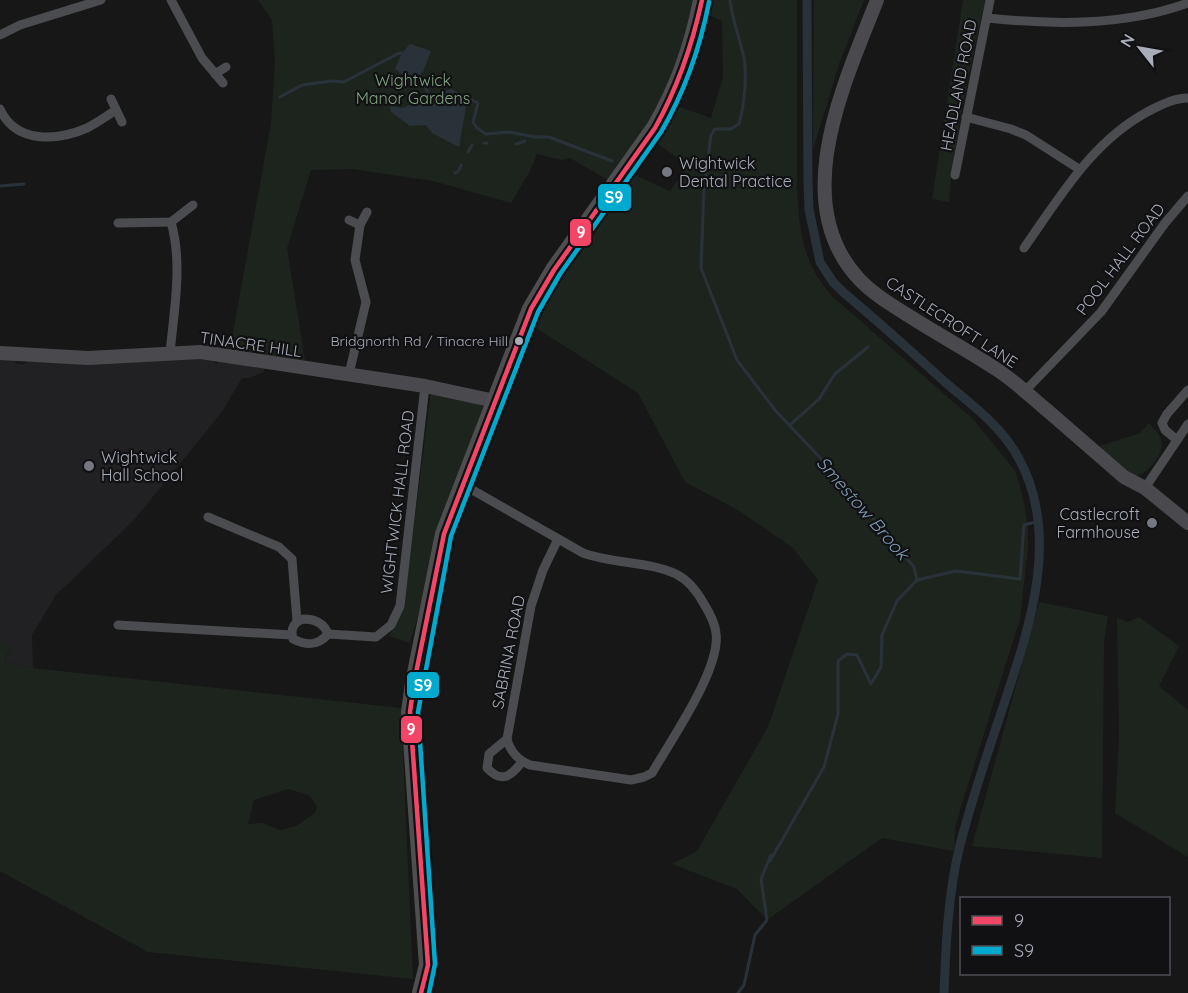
<svg xmlns="http://www.w3.org/2000/svg" width="1188" height="993" font-family="Quicksand,sans-serif">
<style>
.built{fill:#212123}
.green{fill:#1d241e;fill-rule:evenodd}
.water{fill:#2a3239}
.lines{fill:none;stroke-linecap:round;stroke-linejoin:round}
.stream{stroke:#2a3239;stroke-width:3}
.canal{stroke:#2a3239;stroke-width:9}
.street{stroke:#4b4c50;stroke-width:9}
.secondary{stroke:#4a4a4e;stroke-width:14}
.highway{stroke:#4e4e51;stroke-width:18}
.bus-1-casing{stroke:#111113;stroke-width:9}
.bus-2-casing{stroke:#111113;stroke-width:9}
.bus-1{stroke:#f34667;stroke-width:4.5}
.bus-2{stroke:#00a9ce;stroke-width:4.5}
.poi-dot{fill:#757880;stroke:#111113;stroke-width:2}
.bus-dot{fill:#a8adb8;stroke:#111113;stroke-width:2}
.labels{text-anchor:middle;dominant-baseline:central;stroke-width:4.5;stroke-linejoin:round;paint-order:stroke}
.bus-label{font-size:14px;fill:#a8adb8;stroke:#111113;text-anchor:end}
.park-label{font-size:16px;fill:#7fa381;stroke:#111113}
.street-label{font-size:16px;fill:#a8adb8;stroke:#111113}
.poi-label{font-size:16px;fill:#a8adb8;stroke:#111113;text-anchor:start}
.water-label{font-size:18px;font-style:italic;fill:#7f9bb3;stroke:#111113}
.line-badge{stroke:#111113;stroke-width:2}
.badge-label{font-size:16px;text-anchor:middle;font-weight:bold;fill:#fff}
</style>
<rect width="100%" height="100%" fill="#171717"/>
<path class="built" d="M204,355L217,364L221,358L264,364V372L249,378H242L222,412L134,520L56,595L32,635L33,668L6,662L4,660L12,648L0,641V359L14,358L16,364H25L30,359Z"/>
<g class="green">
<path d="M258,0H695C687,32 680,65 665,94C650,125 628,152 608,180L570,158L562,160L537,154L530,171L511,203L433,181L352,169L311,170L287,248L305,361L230,349L271,124L275,62L272,20Z"/>
<path d="M710,0H797V189C800,235 802,262 833,297L974,420L1016,472L1024,502L1028,527V548L1020,619L961,807L955,828L954,851L882,838L767,920L737,889L672,864L697,851L768,727L818,580L793,548L738,510L685,482L638,393L533,326L541,304L630,173L670,191L688,166L653,140L677,106L711,118L723,77L722,21L707,14Z"/>
<path d="M814,0H864L839,64L813,150Z"/>
<path d="M963,0H985C971,66 954,134 949,202L932,199Z"/>
<path d="M431,391L483,402L485,408L433,564L410,643L389,636L404,604Z"/>
<path d="M1149,423C1153,428 1159,433 1161,439C1165,455 1149,471 1136,477L1119,468L1097,447L1140,433Z"/>
<path d="M1039,602L1108,616L1104,642L1102,858L972,846Z"/>
<path d="M1139,617L1179,646L1159,686L1188,710V857L1115,813L1119,737L1117,618L1128,622Z"/>
<path d="M0,641L12,648L4,659L6,662L33,668L401,708L413,979L148,952L0,871ZM288,789L309,795L317,806L315,813L296,826L280,830L262,823L248,824L254,800Z"/>
</g>
<g class="water">
<path d="M410,44L431,51L423,72L412,77L403,75L395,69L402,53Z"/>
<path d="M451,89L466,96V107L459,147L432,133L426,125L410,126L391,112L390,106L402,108Z"/>
</g>
<g class="lines">
<g class="stream">
<path d="M730,0C732,19 739,36 743,54C748,72 744,107 739,124L731,129H715L711,135L704,189L701,268L737,360L775,410L844,483L914,567L917,580L897,601L882,635L881,667L871,684L857,655L847,654L838,661V714L824,767L770,861L771,855L761,879L767,920L755,935L744,985L738,993"/>
<path d="M419,74L430,97"/>
<path d="M280,97L302,85L331,81L344,82L397,54L402,53"/>
<path d="M466,97L478,103L473,122L477,128L486,134L510,132L535,137H549L612,161"/>
<path d="M484,143H487"/>
<path d="M516,144L525,141"/>
<path d="M468,152L472,145"/>
<path d="M459,170L461,165"/>
<path d="M455,173L457,172"/>
<path d="M0,186L24,184"/>
<path d="M790,425L819,399L835,374L868,347"/>
<path d="M917,580L956,571L1020,579L1024,525L1039,521"/>
</g>
<path class="canal" d="M807,0L808,181L809,209L820,262L833,282L844,293C879,322 912,352 946,383C972,405 1001,426 1018,457C1064,539 1026,637 999,719C985,760 971,803 960,845C948,893 946,944 944,993"/>
<g class="street">
<path d="M171,0L202,58L223,83"/>
<path d="M987,18C1053,25 1125,26 1188,3"/>
<path d="M0,35L20,25L101,0"/>
<path d="M215,74L226,67"/>
<path d="M111,99L122,122"/>
<path d="M0,109C16,144 57,141 87,128C97,123 107,116 116,110"/>
<path d="M966,117L1011,129L1026,135L1079,169"/>
<path d="M955,175L990,0"/>
<path d="M349,220L360,225"/>
<path d="M118,223L171,222L193,205"/>
<path d="M1024,248C1060,197 1092,141 1149,111C1161,105 1174,98 1188,98"/>
<path d="M170,353C174,310 183,264 171,222"/>
<path d="M349,374L366,302L355,260L360,225L367,212"/>
<path d="M1025,391L1101,312L1165,223L1188,196"/>
<path d="M1177,440L1165,430L1162,423L1167,414L1188,390"/>
<path d="M462,484L583,553C613,564 647,561 676,574C688,580 698,593 704,604C709,612 715,623 716,633C721,669 671,740 652,773L644,777L631,780L530,765C518,760 510,751 507,739L531,606L543,570L558,539"/>
<path d="M1145,488L1188,424"/>
<path d="M208,517L279,547L292,559L297,621"/>
<path d="M303,619C315,619 324,623 328,634C318,646 307,646 293,639C290,629 294,622 303,619Z"/>
<path d="M118,625L292,635"/>
<path d="M328,634L376,637L391,625L400,606L425,386"/>
<path d="M507,739L489,754L487,768C502,784 511,776 522,762"/>
</g>
<g class="secondary">
<path d="M877,0C845,82 787,202 859,279C872,293 890,304 906,314C937,334 969,351 999,371C1017,383 1032,398 1048,411C1073,433 1099,455 1124,477L1145,488L1188,523"/>
<path d="M0,353L88,358L201,352L425,386L495,401"/>
</g>
<path class="highway" d="M421,993L428,965L410,712L414,683L444,534L531,309L554,270L655,128C679,87 693,47 702,0"/>
<g class="bus-1-casing">
<path id="bus-1" d="M421,993L428,965L410,712L414,683L444,534L531,309L554,270L655,128C678,87 692,46 702,0"/>
</g>
<g class="bus-2-casing">
<path id="bus-2" d="M429,993L435,964L418,712L451,536L538,312L560,274L661,132C685,91 700,48 709,2"/>
</g>
<use href="#bus-1" class="bus-1"/>
<use href="#bus-2" class="bus-2"/>
</g>
<g class="poi-dot">
<circle cx="667" cy="172" r="6"/>
<circle cx="89" cy="466" r="6"/>
<circle cx="1152" cy="523" r="6"/>
</g>
<circle class="bus-dot" cx="519" cy="341" r="5"/>
<g class="labels">
<g class="bus-label">
<text x="508" y="341">Bridgnorth Rd / Tinacre Hill</text>
</g>
<g class="park-label">
<text x="413" y="80">Wightwick<tspan x="413" dy="18">Manor Gardens</tspan></text>
</g>
<g class="street-label">
<text transform="translate(958 85) rotate(-79)">HEADLAND ROAD</text>
<text transform="translate(1120 259) rotate(-53)">POOL HALL ROAD</text>
<text transform="translate(952 322) rotate(33)">CASTLECROFT LANE</text>
<text transform="translate(251 344) rotate(8)">TINACRE HILL</text>
<text transform="translate(397 502) rotate(-83)">WIGHTWICK HALL ROAD</text>
<text transform="translate(508 652) rotate(-79)">SABRINA ROAD</text>
</g>
<g class="poi-label">
<text x="679" y="163">Wightwick<tspan x="679" dy="18">Dental Practice</tspan></text>
<text x="101" y="457">Wightwick<tspan x="101" dy="18">Hall School</tspan></text>
<text x="1140" y="514" text-anchor="end">Castlecroft<tspan x="1140" dy="18">Farmhouse</tspan></text>
</g>
<g class="water-label">
<text transform="translate(863 508) rotate(49)">Smestow Brook</text>
</g>
</g>
<g class="line-badge">
<rect x="597" y="183" width="35" height="29" rx="6" fill="#00a9ce"/>
<rect x="569" y="218" width="23" height="29" rx="6" fill="#f34667"/>
<rect x="406" y="671" width="34" height="28" rx="6" fill="#00a9ce"/>
<rect x="400" y="715" width="23" height="29" rx="6" fill="#f34667"/>
</g>
<g class="badge-label">
<text x="614" y="203">S9</text>
<text x="581" y="238">9</text>
<text x="423" y="691">S9</text>
<text x="411" y="735">9</text>
</g>
<rect x="960" y="897" width="210" height="78" fill="#111113" stroke="#4d4f55" stroke-width="1.5"/>
<rect x="972" y="916" width="30" height="9" fill="#f34667" stroke="#4d4f55" stroke-width="1.5"/>
<text x="1014" y="927" font-size="18" fill="#a8adb8">9</text>
<rect x="972" y="946" width="30" height="9" fill="#00a9ce" stroke="#4d4f55" stroke-width="1.5"/>
<text x="1014" y="957" font-size="18" fill="#a8adb8">S9</text>
<g transform="translate(1140 48) rotate(301)" stroke="#111113" stroke-width="4.5" paint-order="stroke">
<path d="M0-4.5L10 22L0 15L-10 22Z" fill="#a8adb8"/>
<text y="-9" font-size="16" font-weight="bold" text-anchor="middle" fill="#a8adb8">N</text>
</g>
</svg>
